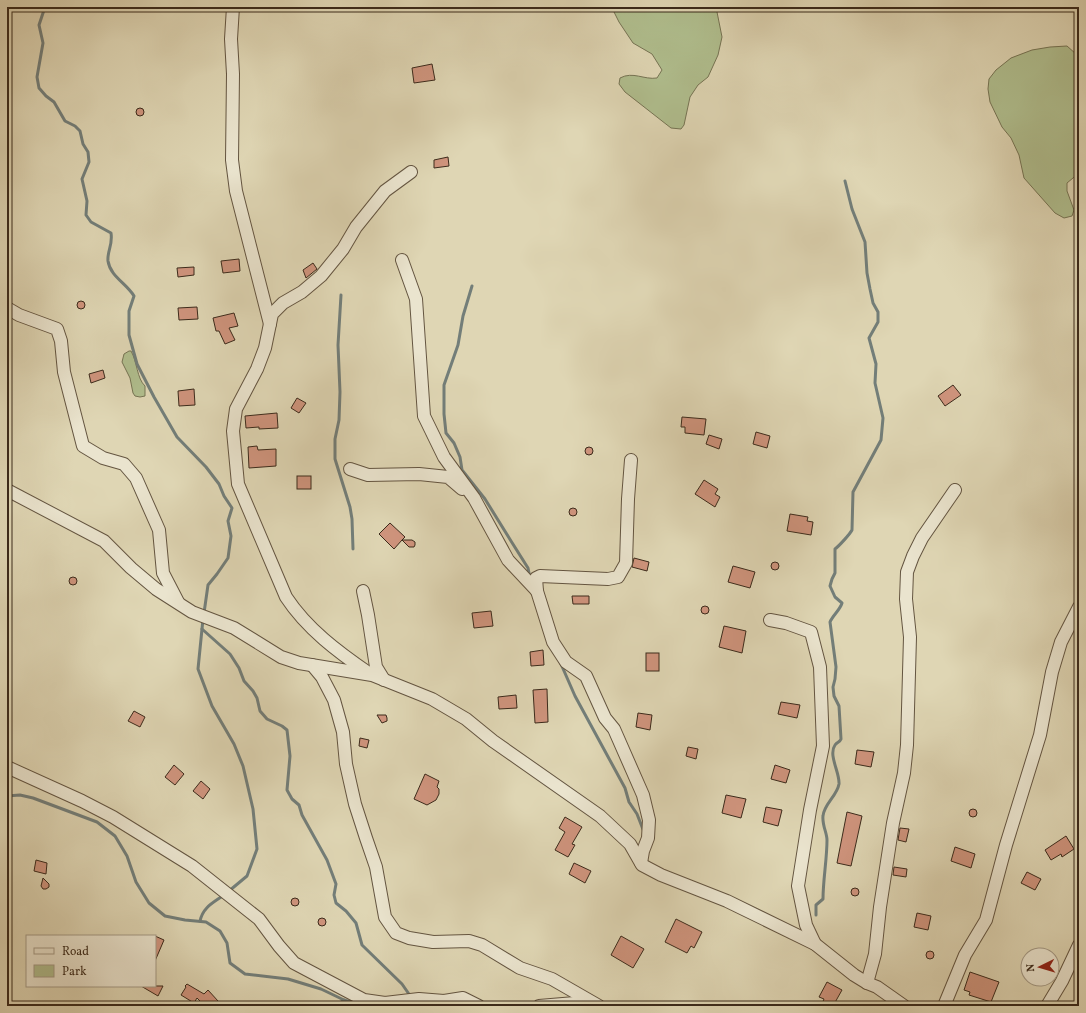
<svg xmlns="http://www.w3.org/2000/svg" width="1086" height="1013" font-family="Vollkorn,serif">
<style>
.green{fill:#b0be8e;stroke:#767454}
.lines{fill:none;stroke-linecap:round;stroke-linejoin:round}
.stream{stroke:#737e79;stroke-width:3}
.building{fill:#cf947d;stroke:#3b2a1b}
.minor-casing{stroke:#645541;stroke-width:14}
.minor{stroke:#eae4ce;stroke-width:12}
</style>
<rect width="100%" height="100%" fill="#dfd6b4"/>
<filter id="stains"><feTurbulence type="fractalNoise" baseFrequency=".005" numOctaves="4"/><feColorMatrix values="0 0 0 0 .2 0 0 0 0 .09 0 0 0 0 .02 0 0 0 .5 -.17"/></filter>
<radialGradient id="worn" r=".72"><stop offset=".6" stop-color="#630" stop-opacity="0"/><stop offset="1" stop-color="#630" stop-opacity=".3"/></radialGradient>
<g class="green">
<path d="M613,7H716L722,37L718,55L708,77L698,85L690,97L684,125L681,129L671,128L625,92L619,84L620,78C633,71 644,80 657,78L662,70L652,54L633,43L619,22L613,10Z"/>
<path d="M1067,46L1076,54L1079,60V173L1067,183V191L1074,210L1072,216L1064,218L1055,213L1024,178L1019,155L1011,138L1002,127L990,102L988,89L989,79L996,70L1011,58L1032,50L1050,47Z"/>
<path d="M129,351H131C137,361 137,379 145,386V396L140,397L135,396L133,393L130,378L122,362L124,354Z"/>
</g>
<g class="lines">
<g class="stream">
<path d="M45,7L39,25L43,43L37,77L39,88L46,96L54,102L65,121L75,126L80,131L83,144L88,152L89,162L82,179L87,201L86,215L91,222L111,233C113,245 107,251 108,261C110,276 127,284 134,296L129,311V335L137,364L154,397L177,437L206,467L219,484L224,496L232,508L228,521L231,536L228,558L217,574L208,585L204,613"/>
<path d="M472,286L463,316L458,345L444,385V414L446,433L454,443L460,457L462,470L485,499L511,541L528,568L530,578"/>
<path d="M341,295L338,345L340,392L339,420L335,439V459L350,507L352,519L353,549"/>
<path d="M203,619L198,669L212,706L234,744L243,766L253,809L257,849L247,876L229,891"/>
<path d="M202,629L230,654L239,668L244,681L253,691L257,698L260,711L267,719L282,726L287,730L290,756L287,790L292,799L299,805L302,815L327,860L336,884L334,895L336,903L346,911L356,923L362,945L402,984L411,997"/>
<path d="M561,664L575,696L625,788L629,802L637,814L644,832"/>
<path d="M7,796L20,795L33,798L97,822L115,836L127,856L136,882L149,903L165,916L185,920L206,922L220,931L227,943L230,963L245,974L288,979L321,989L344,1000L363,1006"/>
<path d="M816,915V905L823,899C823,880 827,859 827,840C827,833 822,825 823,816C824,804 837,796 839,784C840,773 828,755 835,745C837,742 840,742 841,739L839,706L834,696L833,687L835,679L836,667L830,622C833,615 840,610 842,603L835,597L830,586L832,579L835,573V549C839,546 850,534 852,530L853,492L881,440L883,418L875,383L876,364L869,338L878,322V312L873,303L870,289L867,273L865,242L852,209L845,181"/>
<path d="M200,921C203,907 213,903 224,895"/>
<path d="M331,1006L337,1005L344,1000"/>
</g>
</g>
<g class="building">
<path d="M432,64L435,80L414,83L412,68Z"/>
<circle cx="140" cy="112" r="4"/>
<path d="M448,157L449,166L434,168V160Z"/>
<path d="M239,259L240,271L223,273L221,261Z"/>
<path d="M313,263L317,269L306,278L303,270Z"/>
<path d="M194,267V275L178,277L177,268Z"/>
<circle cx="81" cy="305" r="4"/>
<path d="M197,307L198,319L179,320L178,308Z"/>
<path d="M234,313L238,326L229,328L235,340L225,344L219,331H216L213,318Z"/>
<path d="M103,370L105,378L91,383L89,374Z"/>
<path d="M953,385L961,395L945,406L938,396Z"/>
<path d="M194,389L195,405L179,406L178,391Z"/>
<path d="M297,398L306,403L299,413L291,408Z"/>
<path d="M277,413L278,428L259,429V427L246,428L245,416Z"/>
<path d="M682,417L706,419L704,435L685,433V427H681Z"/>
<path d="M756,432L770,436L767,448L753,444Z"/>
<path d="M709,435L722,439L719,449L706,444Z"/>
<path d="M257,446L258,450L276,449V466L249,468L248,447Z"/>
<circle cx="589" cy="451" r="4"/>
<rect x="297" y="476" width="14" height="13"/>
<path d="M704,480L718,489L715,494L720,497L715,507L695,494Z"/>
<circle cx="573" cy="512" r="4"/>
<path d="M790,514L808,517L807,521L813,522L811,535L787,531Z"/>
<path d="M390,523L405,537L402,540H412L415,542V545L414,547H409L402,540L394,549L379,534Z"/>
<path d="M634,558L649,562L647,571L632,567Z"/>
<circle cx="775" cy="566" r="4"/>
<path d="M733,566L755,572L750,588L728,582Z"/>
<circle cx="73" cy="581" r="4"/>
<path d="M572,596H589V604H573Z"/>
<circle cx="705" cy="610" r="4"/>
<path d="M491,611L493,626L474,628L472,613Z"/>
<path d="M724,626L746,631L742,653L719,647Z"/>
<path d="M543,650L544,665L531,666L530,652Z"/>
<rect x="646" y="653" width="13" height="18"/>
<path d="M547,689L548,722L535,723L533,690Z"/>
<path d="M516,695L517,708L499,709L498,697Z"/>
<path d="M781,702L800,705L797,718L778,714Z"/>
<path d="M134,711L145,717L140,727L128,721Z"/>
<path d="M638,713L652,715L650,730L636,727Z"/>
<path d="M377,715H386L387,718V721L382,723Z"/>
<path d="M360,738L369,740L367,748L359,746Z"/>
<path d="M688,747L698,749L696,759L686,756Z"/>
<path d="M857,750L874,752L871,767L855,764Z"/>
<path d="M174,765L184,774L175,785L165,777Z"/>
<path d="M775,765L790,770L786,783L771,779Z"/>
<path d="M425,774L439,781L437,787L439,789V794L436,800L427,805L414,799Z"/>
<path d="M201,781L210,789L203,799L193,791Z"/>
<path d="M726,795L746,799L741,818L722,813Z"/>
<path d="M766,807L782,810L778,826L763,822Z"/>
<circle cx="973" cy="813" r="4"/>
<path d="M847,812L862,816L851,866L837,863Z"/>
<path d="M565,817L582,827L572,844L575,845L568,857L555,850L565,832L559,828Z"/>
<path d="M900,828L909,829L906,842L898,840Z"/>
<path d="M1066,836L1074,849L1062,857L1061,854L1051,860L1045,850Z"/>
<path d="M955,847L975,854L971,868L951,861Z"/>
<path d="M36,860L47,863L46,874L34,871Z"/>
<path d="M574,863L591,871L585,883L569,874Z"/>
<path d="M894,867L907,869L906,877L893,875Z"/>
<path d="M1027,872L1041,879L1035,890L1021,883Z"/>
<path d="M43,878L49,884V887L46,889H43L41,886Z"/>
<circle cx="855" cy="892" r="4"/>
<circle cx="295" cy="902" r="4"/>
<path d="M917,913L931,916L928,930L914,927Z"/>
<circle cx="322" cy="922" r="4"/>
<path d="M676,919L702,932L694,948L691,946L687,953L665,942Z"/>
<path d="M155,936L164,940L155,961Z"/>
<path d="M621,936L644,949L633,968L611,955Z"/>
<circle cx="930" cy="955" r="4"/>
<path d="M970,972L999,982L991,1002L969,995L970,992L964,990Z"/>
<path d="M827,982L842,990L833,1006H821L824,999L819,997Z"/>
<path d="M187,984L204,994L208,990L218,1001L213,1006H205L197,998L194,1003L181,995L186,987L185,986Z"/>
<path d="M141,986H163L158,996Z"/>
</g>
<g class="lines">
<g class="minor-casing">
<g id="minor">
<path d="M233,7L231,39L233,74L232,160L236,191L270,324"/>
<path d="M402,260L416,299L424,416L444,457L474,498L508,560L537,591"/>
<path d="M7,308L19,315L57,329L61,341L64,372L83,446L103,458L124,464L136,478L159,530L163,573L178,602"/>
<path d="M631,460L628,499L626,563L618,577L608,579L540,576L536,578L537,591L553,642L566,662L586,676L605,718L614,729L643,795L649,820L648,838L643,851L641,863"/>
<path d="M350,469L368,475L419,474L448,477L462,489"/>
<path d="M7,490L104,541L131,568L156,589L192,612L234,628L281,657L299,663L372,675L432,699L466,719L493,741L600,816L630,844L642,865L661,875L727,901L815,944L854,975L867,983L877,987L904,1006"/>
<path d="M363,591L368,615L376,667L384,680"/>
<path d="M770,620L786,623L811,632L820,667L823,746L810,810L798,886L806,925L815,944"/>
<path d="M312,665L322,677L334,700L343,732L346,764L355,804L366,838L376,867L385,917L396,933L409,938L433,942L469,941L482,945L520,968L552,979L599,1006"/>
<path d="M370,674C338,652 307,629 286,597L238,484L233,431L236,409L257,369L265,348L272,314L283,303L302,292L321,276L343,249L356,227L385,191L411,172"/>
<path d="M7,767L82,801L113,817L192,866L259,919L279,946L294,963L364,1000L385,1003L419,999L444,1001L463,998L479,1006"/>
<path d="M867,983L875,954L880,907L893,823L904,773L907,745L910,637L906,599L907,572L913,556L922,538L955,490"/>
<path d="M539,1006L575,1003L594,1004"/>
<path d="M944,1006L965,955L986,920L1006,845L1040,735L1052,672L1061,642L1079,607"/>
<path d="M1047,1006L1062,981L1079,945"/>
</g>
</g>
<use href="#minor" class="minor"/>
</g>
<rect width="1086" height="1013" fill="none" stroke="#dfd6b4" stroke-width="24"/>
<rect x="8" y="8" width="1070" height="997" fill="none" stroke="#3b2a1b" stroke-width="2"/>
<rect x="12" y="12" width="1062" height="989" fill="none" stroke="#3b2a1b"/>
<rect x="26" y="935" width="130" height="52" fill="#eae4ce" stroke="#a49a86"/>
<rect x="34" y="948" width="20" height="6" fill="#eae4ce" stroke="#a49a86"/>
<text x="62" y="955" font-size="12" fill="#3b2a1b">Road</text>
<rect x="34" y="965" width="20" height="12" fill="#b0be8e" stroke="#a49a86"/>
<text x="62" y="975" font-size="12" fill="#3b2a1b">Park</text>
<g transform="translate(1040 967) rotate(265)"><circle r="19" fill="#eae4ce" stroke="#a49a86"/>
<path d="M0-3L7 15L0 10L-7 15Z" fill="#8f2418"/>
<text y="-6" font-size="11" font-weight="bold" text-anchor="middle" fill="#3b2a1b">N</text>
</g>
<rect width="100%" height="100%" filter="url(#stains)"/>
<rect width="100%" height="100%" fill="url(#worn)"/>
</svg>
